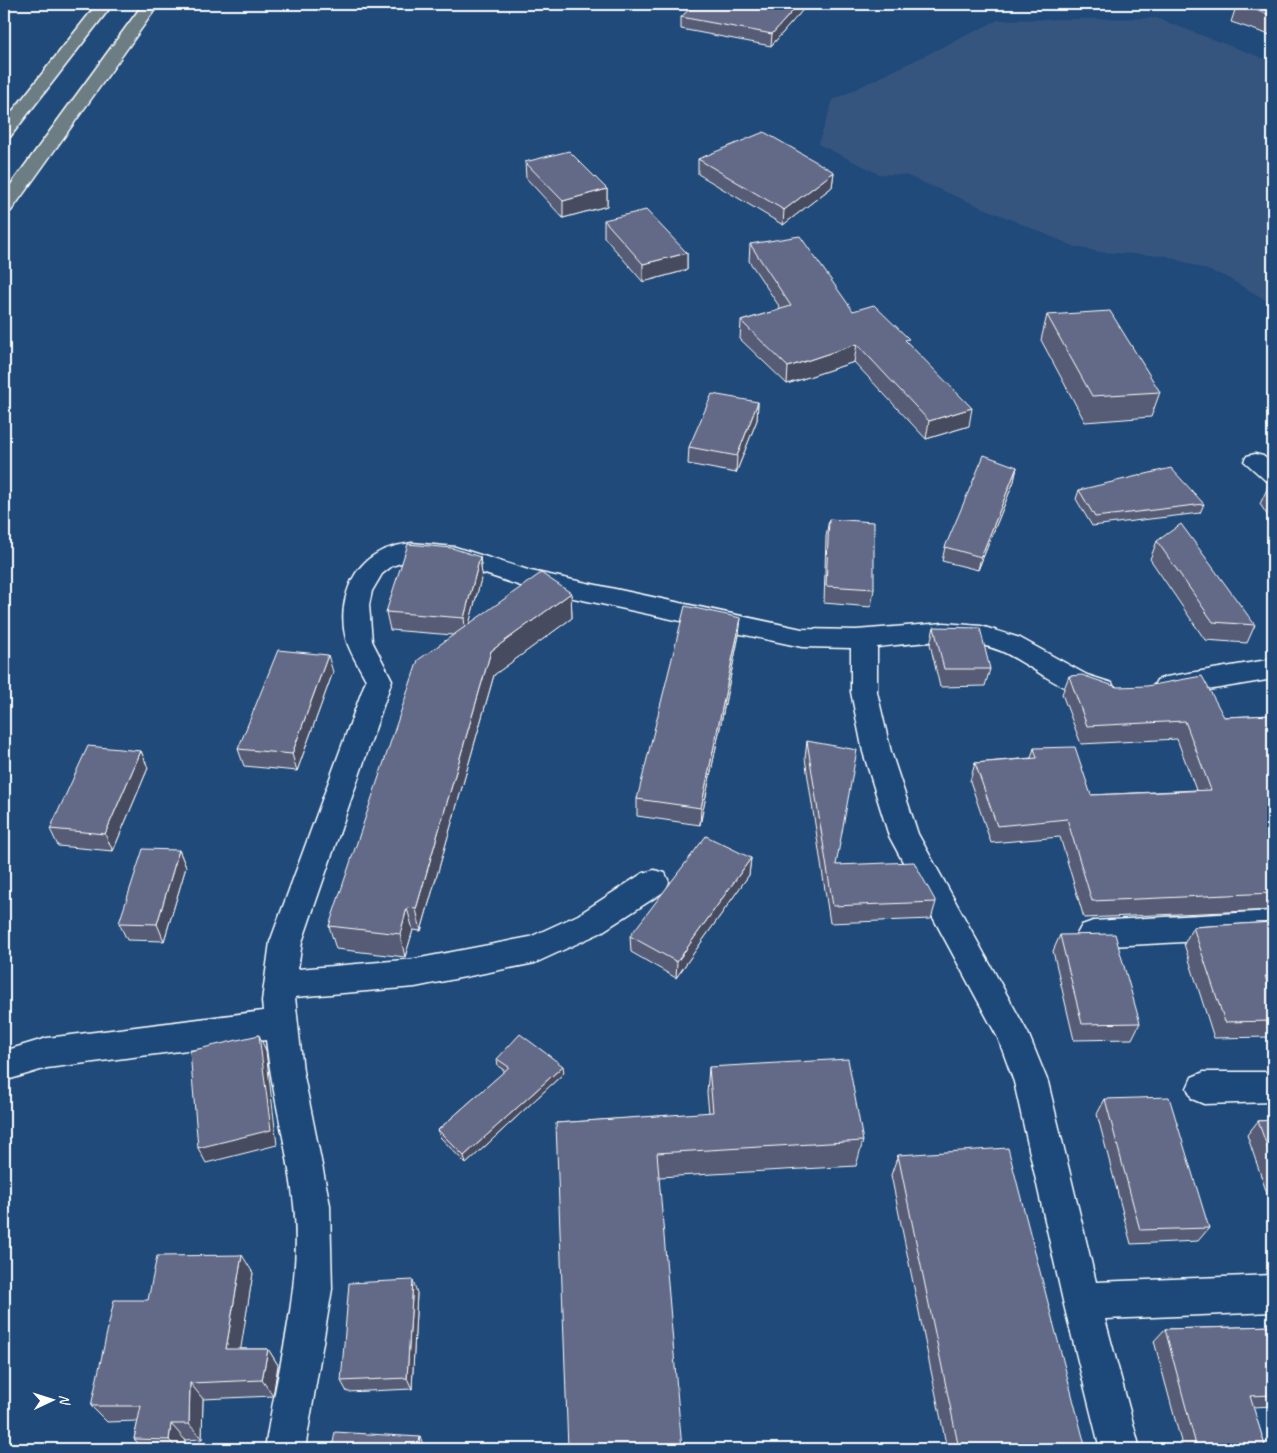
<svg xmlns="http://www.w3.org/2000/svg" width="1277" height="1453" font-family="Caveat,sans-serif">
<style>
.built{fill:#34547e}
.lines{fill:none;stroke-linecap:round;stroke-linejoin:round}
.street-casing{stroke:#fff;stroke-width:3}
.highway-casing{stroke:#fff;stroke-width:3}
.street{fill:#1f4a7a;fill-rule:evenodd}
.highway{fill:#6c7e84;fill-rule:evenodd}
.wall{fill:#565c75;stroke:#fff}
.shaded-wall{fill:#464b5f;stroke:#fff}
.building{fill:#646b88;stroke:#fff}
</style>
<rect width="100%" height="100%" fill="#1f4a7a"/>
<filter id="ink" filterUnits="userSpaceOnUse"><feTurbulence type="fractalNoise" baseFrequency=".02" numOctaves="2"/><feDisplacementMap in="SourceGraphic" scale="10" xChannelSelector="R" yChannelSelector="G"/><feConvolveMatrix kernelMatrix="1 2 1 2 8 2 1 2 1" color-interpolation-filters="sRGB"/></filter>
<g filter="url(#ink)">
<path class="built" d="M1156,18L1273,62V304L1224,276L1167,256L1099,252L1076,247L905,175L879,174L818,144L833,100L998,20Z"/>
<g class="lines">
<g class="street-casing">
<g id="street">
<path d="M1255,454L1263,456L1273,464V482L1265,480L1244,461L1247,456Z"/>
<path d="M412,543L455,547L531,571L802,629L856,630L944,623L981,626L1020,638L1087,675L1112,683L1115,690L1112,697C1080,707 1031,664 1001,651C963,635 918,643 877,647V692L891,752L918,834L1028,1033L1048,1082L1096,1282L1273,1275V1312L1105,1319L1140,1449H1100L1063,1301L1014,1082L998,1038L889,836L863,752L851,692V648L802,647L527,588L455,564L412,559L392,566L382,574L372,591L369,605L372,641L392,680L302,942L298,969L415,959L530,937L578,915L643,873L654,870L665,873L669,882L665,891L600,933L535,963L415,987L295,997L303,1071L330,1205L332,1289L305,1449H265C277,1368 303,1288 294,1205C288,1149 272,1095 266,1040L47,1068L4,1081V1051L47,1038L263,1011L262,1001L270,942L366,680C359,666 350,653 346,639C338,609 348,570 376,554C387,547 399,545 412,543Z"/>
<path d="M1273,659V679L1166,697L1157,694L1153,687L1157,680L1166,677Z"/>
<path d="M1273,911V937L1093,947L1082,943L1077,934L1082,925L1093,921Z"/>
<path d="M1204,1072H1273V1102L1204,1104L1192,1099L1187,1088L1192,1077Z"/>
</g>
</g>
<g class="highway-casing">
<g id="highway">
<path d="M97,4H113L10,137L4,138V122Z"/>
<path d="M143,4H159L11,211L4,213V194Z"/>
</g>
</g>
<use href="#street" class="street"/>
<use href="#highway" class="highway"/>
</g>
<g class="wall">
<path d="M695,4H808L771,46L681,29V17Z"/>
<path d="M1237,4H1273V36L1231,22Z"/>
<path d="M698,159L834,172L832,187L783,225L698,174Z"/>
<path d="M525,162L607,189V206L563,218L526,178Z"/>
<path d="M604,220L687,253V270L643,282L604,237Z"/>
<path d="M750,244L853,311L908,343L969,426L926,439L854,362L787,384L740,339L741,321L781,309L749,261Z"/>
<path d="M1047,315L1160,392L1151,417L1085,422L1041,340Z"/>
<path d="M758,402L757,420L736,473L688,464L689,447Z"/>
<path d="M1017,467L1014,481L978,570L942,561L945,547Z"/>
<path d="M1273,485V524L1260,504L1268,487Z"/>
<path d="M1079,490L1204,504L1200,513L1092,526L1076,499Z"/>
<path d="M829,519L874,589L871,607L824,603L826,537Z"/>
<path d="M1157,541L1255,625L1247,643L1205,640L1150,559Z"/>
<path d="M480,557L482,575L469,624L571,593L572,618L494,675L421,931L413,930L405,957L336,949L329,926L453,635L390,630L386,612Z"/>
<path d="M934,627L990,669L985,686L940,687L930,644Z"/>
<path d="M739,635L700,825L637,816V799Z"/>
<path d="M333,672L297,771L244,766L238,749Z"/>
<path d="M1069,676L1117,687L1224,717L1273,715V910L1084,918L1060,837L991,843L970,781L975,763L1031,758L1034,748L1091,795L1196,790L1177,739L1081,744L1062,694Z"/>
<path d="M807,741L836,865L936,902L931,919L830,923L805,758Z"/>
<path d="M141,751L148,768L113,851L58,846L50,829Z"/>
<path d="M179,850L186,867L164,941L127,940L119,923Z"/>
<path d="M751,858L749,875L676,978L631,952L630,936Z"/>
<path d="M1273,922V993H1271L1273,999V1033L1270,1037L1214,1038L1184,944L1193,927Z"/>
<path d="M1060,935L1140,1023L1132,1039L1074,1040L1053,951Z"/>
<path d="M497,1059L564,1073L466,1164L440,1137L438,1130L505,1071L498,1066Z"/>
<path d="M709,1067L863,1141L856,1166L659,1177L556,1123L709,1113L707,1093Z"/>
<path d="M1105,1099L1209,1228L1198,1241L1131,1244L1097,1114Z"/>
<path d="M1273,1120V1211L1247,1135L1258,1121Z"/>
<path d="M898,1155L1086,1449H947L891,1175Z"/>
<path d="M253,1273L240,1349H268L278,1365L273,1396L203,1399L202,1439L185,1440L184,1449H144L134,1439L138,1421L107,1422L91,1406L148,1300Z"/>
<path d="M417,1293L412,1389L347,1392L341,1381Z"/>
<path d="M1273,1326V1406L1253,1407L1266,1449H1183L1154,1341L1165,1329Z"/>
</g>
<g class="shaded-wall">
<path d="M799,4H808L771,46L772,34Z"/>
<path d="M834,172L832,187L783,225L784,210Z"/>
<path d="M607,189V206L563,218V201Z"/>
<path d="M687,253V270L643,282V264Z"/>
<path d="M857,344L854,362L787,384L788,367Z"/>
<path d="M758,402L757,420L736,473L737,456Z"/>
<path d="M972,408L969,426L926,439L929,421Z"/>
<path d="M1017,467L1014,481L978,570L981,557Z"/>
<path d="M480,557L482,575L466,636L464,618Z"/>
<path d="M571,593L572,618L494,675L421,931L416,909L491,651Z"/>
<path d="M741,618L739,635L700,825L701,808Z"/>
<path d="M328,655L333,672L297,771L292,754Z"/>
<path d="M141,751L148,768L113,851L105,834Z"/>
<path d="M179,850L186,867L164,941L157,924Z"/>
<path d="M751,858L749,875L676,978L677,962Z"/>
<path d="M407,908L413,930L405,957L400,934Z"/>
<path d="M259,1035L266,1051L277,1145L206,1163L198,1148Z"/>
<path d="M563,1066L564,1073L466,1164L464,1156Z"/>
<path d="M242,1255L253,1273L238,1366L226,1349Z"/>
<path d="M413,1280L417,1293L412,1389L407,1378Z"/>
<path d="M268,1349L278,1365L273,1396L262,1380Z"/>
<path d="M190,1383L203,1399L202,1439L189,1424Z"/>
<path d="M171,1424L185,1440L184,1449H178L169,1440Z"/>
<path d="M420,1437L425,1449H418Z"/>
</g>
<g class="building">
<path d="M695,4H799L772,34L681,17Z"/>
<path d="M1237,4H1273V16Z"/>
<path d="M764,132L834,172L784,210L698,159Z"/>
<path d="M569,151L607,189L563,201L525,162Z"/>
<path d="M646,210L687,253L643,264L604,220Z"/>
<path d="M800,236L853,311L874,305L909,339L905,340L972,408L929,421L857,344L788,367L741,321L791,306L750,244Z"/>
<path d="M1110,311L1160,392L1092,396L1047,315Z"/>
<path d="M712,394L758,402L737,456L689,447Z"/>
<path d="M984,455L1017,467L981,557L945,547Z"/>
<path d="M1171,468L1204,504L1095,517L1079,490Z"/>
<path d="M1273,485V496L1268,487Z"/>
<path d="M829,519L874,522V589L826,586Z"/>
<path d="M1181,524L1255,625L1213,622L1157,541Z"/>
<path d="M408,544L452,548L480,557L464,618L386,612Z"/>
<path d="M541,573L571,593L491,651L416,909L407,908L400,934L329,926L418,660Z"/>
<path d="M685,606L741,618L701,808L637,799Z"/>
<path d="M934,627L980,628L990,669H944Z"/>
<path d="M278,650L328,655L292,754L238,749Z"/>
<path d="M1082,675L1117,687L1147,686L1202,676L1224,717L1273,715V893L1092,901L1067,819L997,826L975,763L1037,758L1034,748L1075,747L1091,795L1211,790L1185,721L1087,726L1069,676Z"/>
<path d="M807,741L857,750L836,865L914,862L936,902L833,906Z"/>
<path d="M88,746L141,751L105,834L50,829Z"/>
<path d="M706,836L751,858L677,962L630,936Z"/>
<path d="M143,849L179,850L157,924L119,923Z"/>
<path d="M1273,922V976H1265L1273,999V1021L1225,1022L1193,927Z"/>
<path d="M1115,934L1140,1023L1082,1024L1060,935Z"/>
<path d="M520,1034L563,1066L464,1156L438,1130L509,1067L497,1059Z"/>
<path d="M259,1035L271,1130L198,1148L190,1051Z"/>
<path d="M848,1059L863,1141L657,1153L682,1449H568L556,1123L713,1112L709,1067Z"/>
<path d="M1169,1097L1209,1228L1140,1230L1105,1099Z"/>
<path d="M1273,1120V1163L1258,1121Z"/>
<path d="M1008,1148L1086,1449H959L898,1155Z"/>
<path d="M242,1255L226,1349H268L262,1380L190,1383L189,1424H171L169,1440L134,1439L141,1406H91L114,1300H148L157,1256Z"/>
<path d="M413,1280L407,1378L341,1381L349,1283Z"/>
<path d="M1273,1326V1395L1250,1396L1266,1449H1197L1165,1329Z"/>
<path d="M335,1432L420,1437L418,1449H332Z"/>
</g>
</g>
<rect width="1277" height="1453" fill="none" stroke="#1f4a7a" stroke-width="20"/>
<rect x="10" y="10" width="1257" height="1433" fill="none" stroke="#fff" stroke-width="2" filter="url(#ink)"/>
<g transform="translate(52 1400) rotate(86)" stroke="#1f4a7a" stroke-width="4" paint-order="stroke">
<path d="M0-4L9 19L0 12L-9 19Z" fill="#ffffff"/>
<text y="-8" font-size="14" font-weight="bold" text-anchor="middle" fill="#ffffff">N</text>
</g>
</svg>
